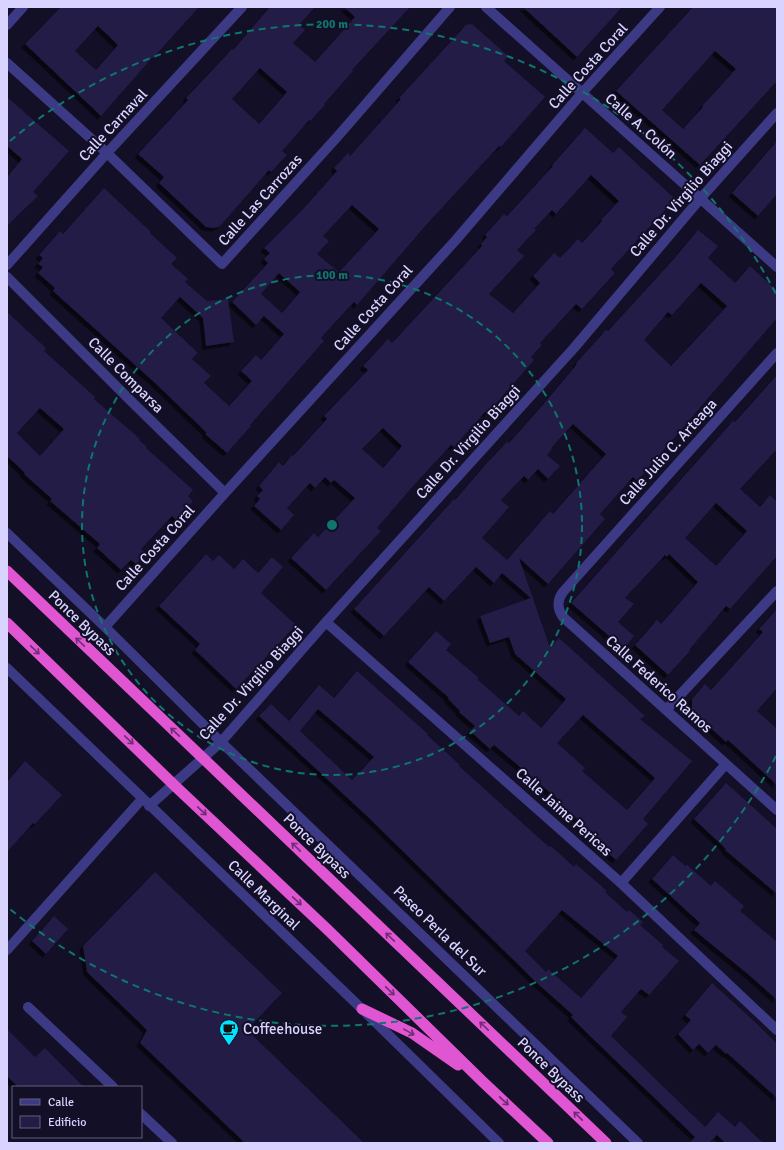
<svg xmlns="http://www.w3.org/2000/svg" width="784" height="1150" font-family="Signika,sans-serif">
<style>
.building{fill:#241b47;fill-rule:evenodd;filter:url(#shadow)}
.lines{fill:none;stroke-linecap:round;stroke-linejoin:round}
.minor{stroke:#3d3a85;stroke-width:10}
.trunk{stroke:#e055d1;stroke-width:11}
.oneway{stroke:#6f2e73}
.ring{fill:none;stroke:#0f766e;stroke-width:2;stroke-dasharray:7 5}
.labels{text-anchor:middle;stroke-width:4;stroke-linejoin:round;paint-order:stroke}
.street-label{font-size:15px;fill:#d9d4ff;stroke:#130f26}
.poi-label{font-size:15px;fill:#d9d4ff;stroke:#130f26;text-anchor:start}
.centre{fill:#0f766e;stroke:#130f26;stroke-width:2}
.ring-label{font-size:12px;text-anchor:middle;font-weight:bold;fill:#0f766e;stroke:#130f26;stroke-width:4;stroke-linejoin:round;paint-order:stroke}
</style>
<defs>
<filter id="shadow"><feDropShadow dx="-3.5" dy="3.5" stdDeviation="0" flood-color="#0009"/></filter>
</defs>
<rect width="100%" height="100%" fill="#130f26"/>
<path class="building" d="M61 7H199L153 58H152L101 116 25 44ZM98 26 118 45 96 70 75 51Z
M270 7H315L299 25 305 30 293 43 315 62 355 17 344 7H410L352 70 353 71 324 104 325 105 310 121 309 120 285 148 282 151 287 155 271 172 269 170 220 226 215 228 206 227 159 183 164 177 138 154 188 100 186 98 207 76 232 49 233 50ZM260 68 287 92 259 124 232 99Z
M523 7H622L577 57Z
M693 7H777V81L700 165 616 91ZM715 51 736 69 702 106 703 107 683 129 662 110Z
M472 24 508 56 504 61 545 97 501 147 499 146 427 224 357 305 354 302 328 330 321 338 324 341 250 425 251 426 227 453 205 434 207 433 155 383 53 291 55 288 38 273 43 267 38 264 43 258 39 255 60 231 63 234 104 188 151 232 150 233 177 258 171 264 188 279 185 282 207 301 228 299 234 342 206 346 203 318 180 297 161 318 198 353 192 359 211 376 204 383 229 406 252 381 241 371 256 355 261 360 284 334 264 316 256 325 232 302 268 263 264 259 270 253 264 248 304 208 337 171 334 168 348 153 350 156 401 99 399 98 466 25ZM352 205 379 229 339 272 317 254 329 241 323 236ZM279 273 300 292 282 313 261 294Z
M7 97 69 151 33 192 38 196 7 226V177L22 159 7 146Z
M585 128 613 153 619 147 675 199 611 269 615 273 582 309 576 304 540 343 542 345 531 357 534 360 487 414 485 412 454 447 451 445 414 485 377 528 381 531 326 590 291 558 314 533 318 537 355 498 334 480 331 483 325 477 315 488 310 483 287 508 294 515 281 530 254 506 260 499 257 496 263 490 259 486 279 462 283 466 292 455 293 456 327 419 324 416 368 370 363 366 388 339 392 343 445 286 482 246 481 244 487 237 485 235 504 214 507 216 553 166 552 165ZM591 175 619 201 601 220 602 221 582 243 578 239 560 258 554 253 533 276 540 283 513 313 489 294 524 256 517 250 536 230 534 229 552 210 556 214ZM383 428 402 446 383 468 362 449Z
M777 141V194L758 216 732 193Z
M698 230 718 246 708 258 735 283 750 266 777 291V318L637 481 633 477 600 514 605 519 548 584 519 558 550 648 559 638 645 716 640 719 692 761 643 819 648 824 616 860 580 828 583 824 558 802 559 800 494 745 490 749 470 731 475 726 459 712 460 711 448 699 449 698 408 662 436 631 451 644 446 650 479 678 477 679 519 716 523 711 541 728 566 699 515 654 509 637 490 643 480 616 531 598 502 573 494 583 476 567 444 601 429 587 384 636 354 609 454 499 455 500 486 464 507 442 509 443 541 407 577 364 576 363 606 330 608 331 672 261ZM701 283 727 306 671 366 644 340 668 312 672 315ZM573 424 606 454 553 514 550 511 507 560 482 538 509 507 501 500 524 476 528 480 538 469 548 479 560 466 547 455 552 449 551 448ZM583 715 655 778 627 810 582 771 585 768 557 743Z
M7 312 46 348 44 351 95 397 94 399 140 439 139 440 147 447 146 448 193 490 188 496 193 501 176 520 172 516 141 549 146 553 136 564 131 560 121 570 97 548 100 544 50 501 52 499 24 474 25 473 7 456ZM40 408 64 429 40 456 17 433Z
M777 375V449L740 489 760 507 770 495 777 502V556L730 609 726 606 689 650 690 651 668 675 635 645 657 620 661 624 698 582 669 554 667 557 665 555 625 598 634 604 618 622 634 636 624 649 571 603 733 421 735 422ZM716 503 747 531 716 566 685 538Z
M206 554 213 561 219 555 234 569 243 559 258 573 272 557 283 567 261 593 296 625 236 689 195 650 200 644 159 606Z
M777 609V688L757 711 777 729V785L728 740 726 742 692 711V699L705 684 711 690 763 632 759 629Z
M357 671 428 734 427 735 460 765 459 766 549 847 551 846 574 867 576 864 607 891 605 892 627 912 629 910 643 922 640 925 663 945 662 947 679 961 649 995 641 989 621 1012 627 1017 611 1036 705 1127 718 1112 735 1127 740 1121 763 1143H725L717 1135 709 1143H689L695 1137 589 1035 571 1017 573 1015 538 984 368 817 259 716 271 704 289 721 319 685 334 698ZM318 709 374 757 352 780 300 731ZM562 910 618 956 581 998 548 969 546 972 525 951Z
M25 761 62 795 35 824 33 823 7 852V782Z
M726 783 777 829V894L725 850 726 849 694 819Z
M673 855 685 866 687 865 711 886 715 881 744 906 740 911 777 942V1000L749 975 694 930 700 923 652 879Z
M155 872 282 993 247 1030 364 1143H245L140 1043 147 1030 87 972 83 946Z
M54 916 68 929 46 954 32 941Z
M712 983 755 1022 777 1044V1098L727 1053 726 1054 716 1045 708 1053 699 1044 693 1050 678 1034 691 1020 685 1015Z
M7 1029 35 1057 45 1048 84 1087H18L7 1076Z"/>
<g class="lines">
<path class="minor" d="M486 7 777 267
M7 25 23 7
M7 63 107 153 222 264 338 136 450 7
M7 265 107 153 242 7
M7 277 134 404 225 493
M777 353 563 592C557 600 557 609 563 617L777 810
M7 533 105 627 221 742 638 1143
M326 622 621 883 777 1030
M105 627 225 493 455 241 582 93 660 7
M7 668 362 1009 499 1143
M666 710 777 591
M149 806 221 742 326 622 574 348 700 199 777 113
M621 883 726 764
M7 950 142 799
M28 1007 113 1087
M141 1114 172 1143"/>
<path class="trunk" d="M7 571 606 1143
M7 623 174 785 328 930 483 1082 548 1143
M362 1009 412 1033 458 1065"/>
</g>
<defs><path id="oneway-shaft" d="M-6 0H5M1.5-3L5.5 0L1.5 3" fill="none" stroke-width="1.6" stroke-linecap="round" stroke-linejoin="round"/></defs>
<g class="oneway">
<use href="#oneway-shaft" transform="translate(80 642) rotate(-136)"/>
<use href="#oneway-shaft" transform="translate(35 650) rotate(44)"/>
<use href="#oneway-shaft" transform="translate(175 732) rotate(-137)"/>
<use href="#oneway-shaft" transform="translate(129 740) rotate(44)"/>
<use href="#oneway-shaft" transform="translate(202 811) rotate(43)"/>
<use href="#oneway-shaft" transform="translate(296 847) rotate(-136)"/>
<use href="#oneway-shaft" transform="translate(297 901) rotate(43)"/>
<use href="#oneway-shaft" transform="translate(390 937) rotate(-136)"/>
<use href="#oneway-shaft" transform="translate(390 991) rotate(44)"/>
<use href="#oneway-shaft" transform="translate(484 1026) rotate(-136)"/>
<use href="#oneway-shaft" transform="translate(409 1032) rotate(29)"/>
<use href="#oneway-shaft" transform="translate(504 1101) rotate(43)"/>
<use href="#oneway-shaft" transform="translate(578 1116) rotate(-136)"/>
</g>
<g class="ring">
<circle cx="332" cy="525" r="250"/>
<path d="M776 756A501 501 0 0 1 10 909M10 141A501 501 0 0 1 776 294"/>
</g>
<defs>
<g id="cafe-pin" transform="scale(1)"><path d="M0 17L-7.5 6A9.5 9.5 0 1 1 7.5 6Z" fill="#00e5ff" stroke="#130f26"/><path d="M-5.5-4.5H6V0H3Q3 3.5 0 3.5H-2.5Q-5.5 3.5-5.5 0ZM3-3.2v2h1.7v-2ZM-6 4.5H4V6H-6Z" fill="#111"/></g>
</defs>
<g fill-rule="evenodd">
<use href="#cafe-pin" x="229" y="1029"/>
</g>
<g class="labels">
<g class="street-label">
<text transform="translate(588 66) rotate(-48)" y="5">Calle Costa Coral</text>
<text transform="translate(113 125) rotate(-47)" y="5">Calle Carnaval</text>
<text transform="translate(641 126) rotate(42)" y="5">Calle A. Colón</text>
<text transform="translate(681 199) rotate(-49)" y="5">Calle Dr. Virgilio Biaggi</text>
<text transform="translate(260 200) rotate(-48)" y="5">Calle Las Carrozas</text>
<text transform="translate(373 308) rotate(-48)" y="5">Calle Costa Coral</text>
<text transform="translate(126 375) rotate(45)" y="5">Calle Comparsa</text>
<text transform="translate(468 442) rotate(-48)" y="5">Calle Dr. Virgilio Biaggi</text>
<text transform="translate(668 452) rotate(-48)" y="5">Calle Julio C. Arteaga</text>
<text transform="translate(155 548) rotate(-48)" y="5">Calle Costa Coral</text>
<text transform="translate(82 623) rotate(44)" y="5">Ponce Bypass</text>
<text transform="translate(251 683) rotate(-48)" y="5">Calle Dr. Virgilio Biaggi</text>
<text transform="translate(659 684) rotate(42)" y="5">Calle Federico Ramos</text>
<text transform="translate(564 812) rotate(42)" y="5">Calle Jaime Pericas</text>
<text transform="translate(317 846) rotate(44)" y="5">Ponce Bypass</text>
<text transform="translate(264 895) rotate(44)" y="5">Calle Marginal</text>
<text transform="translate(440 931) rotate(44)" y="5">Paseo Perla del Sur</text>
<text transform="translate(551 1070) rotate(44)" y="5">Ponce Bypass</text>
</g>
<g class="poi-label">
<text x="243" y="1034">Coffeehouse</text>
</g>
</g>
<circle cx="332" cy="525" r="6" class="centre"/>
<g class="ring-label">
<text x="332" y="28">200 m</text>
<text x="332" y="279">100 m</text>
</g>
<rect width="784" height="1150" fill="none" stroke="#d9d4ff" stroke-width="16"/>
<rect x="12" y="1086" width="130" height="52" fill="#130f26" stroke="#625e7d"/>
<rect x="20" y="1099" width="20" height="6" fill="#3d3a85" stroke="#625e7d"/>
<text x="48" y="1106" font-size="12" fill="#d9d4ff">Calle</text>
<rect x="20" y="1116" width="20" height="12" fill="#241b47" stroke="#625e7d"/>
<text x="48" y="1126" font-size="12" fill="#d9d4ff">Edificio</text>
</svg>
